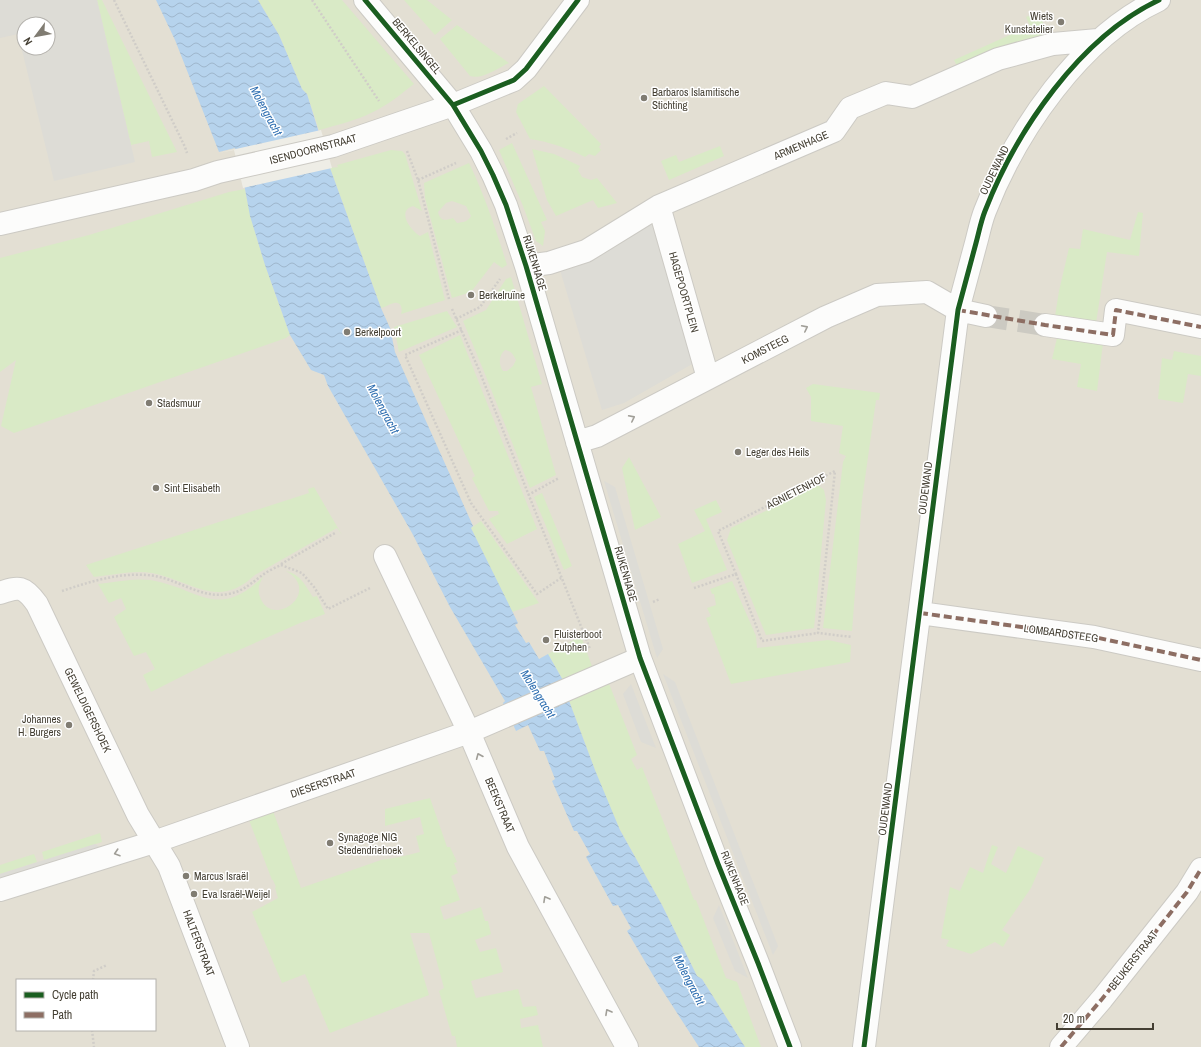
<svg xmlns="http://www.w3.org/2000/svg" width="1201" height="1047" font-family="'Archivo Narrow',sans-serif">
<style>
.residential{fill:#e3dfd3;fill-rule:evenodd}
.green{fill:#d9eac6;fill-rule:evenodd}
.parking{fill:#dddcd6;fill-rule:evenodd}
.water{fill:url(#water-waves)}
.pier{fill:#eeede6}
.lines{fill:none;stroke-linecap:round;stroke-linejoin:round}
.minor-tunnel{stroke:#cccac2;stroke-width:22;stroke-dasharray:22 11;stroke-linecap:butt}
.minor-casing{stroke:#cccac4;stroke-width:24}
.path{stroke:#d0cdc8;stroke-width:2.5;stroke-dasharray:2 2;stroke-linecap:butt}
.minor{stroke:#fcfcfb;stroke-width:22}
.quiet{stroke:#8d6e63;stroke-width:4;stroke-dasharray:8 4;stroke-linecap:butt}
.cycleway-casing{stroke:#fff;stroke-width:8}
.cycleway{stroke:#1b5e20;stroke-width:5}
.oneway{stroke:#a09e97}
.poi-dot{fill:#807c72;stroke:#fff;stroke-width:1.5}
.labels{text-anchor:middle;stroke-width:3;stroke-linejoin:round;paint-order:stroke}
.poi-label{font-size:11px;fill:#443f33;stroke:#fff;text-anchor:start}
.street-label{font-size:11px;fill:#443f33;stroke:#fff}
.water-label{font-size:12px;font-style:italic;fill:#2c6db0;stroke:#fff}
</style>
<defs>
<pattern id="water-waves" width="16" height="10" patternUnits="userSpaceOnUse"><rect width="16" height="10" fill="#b6d3ed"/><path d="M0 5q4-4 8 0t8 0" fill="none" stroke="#9eb6cc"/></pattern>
</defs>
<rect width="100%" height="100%" fill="#eeede6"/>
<path class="residential" d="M0 0H1201V1047H0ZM24 24H48V48H24ZM17 980H155V1030H17Z"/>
<path class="green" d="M97 0H102L177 152 152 157 149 141 131 145Z
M258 0H342L414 84C401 94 388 105 373 112 355 121 337 125 319 130L307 94 302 89 279 35Z
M404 0H427L452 20 435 35Z
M1039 12 1049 39 959 70 954 60 1030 26 1026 17Z
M457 25 509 63C498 68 482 80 470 76L440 39Z
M544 86 601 144 599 147 601 150 595 156 589 154 585 157C567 148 550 142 530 139L516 112 518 104Z
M512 143 547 220 541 222 545 231 543 246 536 241 523 206 499 150Z
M720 146 724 156 669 180 661 161 676 155 679 162Z
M532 149 554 154 580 166 578 170 582 177 591 180 597 178 617 203 598 208 593 200 556 216 547 200Z
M391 150 402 151 405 154 422 211 413 206C396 211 411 231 420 236L428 232 445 300 401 314C403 309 401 301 394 303 389 304 386 307 381 308L330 168 338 167 337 165Z
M469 163C485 196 496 230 507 265L502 268 494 262 471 292 452 298 425 198 424 183ZM452 201 466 206 471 216C468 222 463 222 457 223L453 218C445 221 440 221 438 212L446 203Z
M245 189C254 239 273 287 290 335L286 338 14 433 1 426 16 360 0 372V258L89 235 229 192Z
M1138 212 1143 213 1139 256 1107 252 1096 323 1055 316 1059 291 1069 248 1080 249 1083 229 1130 240Z
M511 277 542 384 531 387 556 475 530 488 483 369 463 321 486 310 506 279ZM505 350C511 351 513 354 516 360L513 366 507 371H503C498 364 499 355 505 350Z
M447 311 457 327 399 352 394 327Z
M460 335 537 529 507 544 489 519 499 514 498 511H489L472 478 475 476 419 355Z
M1057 338 1103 343 1097 391 1077 387 1081 364 1052 359Z
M1174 351 1201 356V376L1188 374 1183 403 1158 399 1162 358 1172 360Z
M813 384 880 393 879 400H876L862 500 852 631 823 628 843 462 846 456 839 453 843 426 811 421V397L806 388Z
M629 457 661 517 635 530 622 468Z
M818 485 824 490 826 500 814 628 766 635 727 540 731 528Z
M314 487 342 535 337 528 255 575C218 610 192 581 152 573 133 570 113 575 94 577L86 565 309 493 308 489Z
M542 493 572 566 564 570 534 497Z
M716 500 722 512 706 519 727 570 692 583 678 544 705 531 694 510Z
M481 521 539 603 512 612 471 528Z
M286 571C301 575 305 585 313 597L317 596 325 614 300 623 230 654 228 653 151 692 143 675 155 669 146 652 134 656 114 617 126 609 121 598 109 603 98 584C115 582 133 578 150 580 200 588 216 622 264 576 259 583 257 589 260 597 272 630 323 592 286 571Z
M732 581 756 636 757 648 828 640 851 645 850 662 731 684 706 618 711 616 707 608 716 605 714 594H712L710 589Z
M581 636 593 669 564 682 548 654Z
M608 681 637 755 631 759 637 770 642 767 694 900H696L726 978 737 982 761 1047H745L702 979 697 976 662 905 620 830 605 797 568 698Z
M430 798 447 847H450L457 862 454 863 458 873 451 876 460 900 440 907 444 920 481 907 485 921H488L491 934 475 940 480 952 496 948 503 972 471 981 476 998 518 989 523 1007 536 1006 538 1015 520 1019 521 1028 538 1025 543 1047H457L455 1036H452L439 991 444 988 429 933H410L429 995 330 1033 305 974 282 983 252 912 278 898 275 888 276 887 273 880H272L249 820 273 811 301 888 381 860 400 857 420 852 416 836 424 834 420 817 385 826V809Z
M100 833 102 842 44 860 42 852Z
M992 845 998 847 991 864 1006 873 1018 846 1044 858 1031 888 1002 930 1010 935 1003 947 995 942 971 954 946 946 949 940 941 938 950 887 960 891 970 867 983 873Z
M34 854 37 862 0 874V865Z"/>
<path class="parking" d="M0 0H97L135 162 54 181 18 34 0 38ZM24 24H48V48H24Z
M654 219 694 363 624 403 602 410 560 270Z
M604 481 615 487 663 649 657 658Z
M663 674 675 682 778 946 773 955Z
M631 684 656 748 641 742 623 694Z
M95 844 103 849 0 882V874Z
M719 905 748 978 735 971 713 918Z"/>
<path class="water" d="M156 0H258L279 35 302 89 307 94 330 168 381 308 390 328 395 352 473 526 471 528 518 623 515 625 526 643 529 642 539 659 548 654 564 682 568 698 595 770 620 830 662 905 697 976 702 979 745 1047H699L657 982 627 931 631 928 618 905 613 906 586 857 590 854 577 831H574L552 781 555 779 544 751H540L528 725 516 731 503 703 505 701 450 607 412 533 328 386 324 375 311 370 290 335 265 265 250 216 245 189 235 148 219 152 175 40Z"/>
<path class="pier" d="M321 130 332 168 243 188 234 150 218 153Z"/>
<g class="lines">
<path class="minor-tunnel" d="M986 316 1045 325"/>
<g class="minor-casing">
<path id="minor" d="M365 0 453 105 481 151 493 175 506 205 526 266 640 658 718 864 758 963 790 1047
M659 206 708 378
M0 224 194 180 218 172 333 146 453 105 514 80 526 69 578 0
M526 266 549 263 586 251 659 206 834 131 850 108 886 93 912 97 998 59 1053 44 1098 40
M1045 325 1113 335 1116 310 1201 327
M577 442 597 436 826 317 877 295 927 292 958 310 986 316
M385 556 469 732 518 847 627 1047
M0 593C19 586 24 586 37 604L138 815 169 866 238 1047
M920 613 1094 637 1201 660
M0 890 154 842 469 732 640 658
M864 1047 958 310C964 288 970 265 976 243 979 232 981 221 985 211 1016 131 1080 37 1159 0
M1061 1047 1102 999 1187 892 1201 869"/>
</g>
<path class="path" d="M114 0 185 147 187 153
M312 0 379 101
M506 139 517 133
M407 151 418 180 449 299
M418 180 456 163
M452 309 479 370 590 649
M456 319 480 307 500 279
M462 330 405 355 471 503 537 594 561 578
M528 495 559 478
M281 564 335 533
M736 574 762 641 818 633
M694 588 736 574 718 531 835 471 818 633 852 637
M62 591C92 581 123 571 155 576 179 580 202 599 228 594 241 592 249 585 260 577 266 572 274 568 281 565L302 573 314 587 328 609 370 588
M653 602 660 599
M93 980 94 971 107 965
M92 1030 94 1047"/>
<use href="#minor" class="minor"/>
<path class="quiet" d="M958 310 1045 325 1113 335 1116 310 1201 327
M920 613 1094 637 1201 660
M1061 1047 1102 999 1187 892 1201 869"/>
<g class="cycleway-casing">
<path id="cycleway" d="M365 0 453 105 481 151 493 175 506 205 526 266 640 658 718 864 758 963 790 1047
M453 105 514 80 526 69 578 0
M864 1047 958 310C964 288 970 265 976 243 979 232 981 221 985 211 1016 131 1080 37 1159 0"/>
</g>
<use href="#cycleway" class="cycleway"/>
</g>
<defs><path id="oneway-chevron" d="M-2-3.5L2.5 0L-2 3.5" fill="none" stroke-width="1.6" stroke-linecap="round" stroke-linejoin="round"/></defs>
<g class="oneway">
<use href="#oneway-chevron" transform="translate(805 328) rotate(-27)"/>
<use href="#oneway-chevron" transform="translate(632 418) rotate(-27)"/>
<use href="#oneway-chevron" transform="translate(479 756) rotate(-113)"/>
<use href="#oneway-chevron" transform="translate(117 853) rotate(162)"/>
<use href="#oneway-chevron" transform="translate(546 899) rotate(-119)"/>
<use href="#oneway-chevron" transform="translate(608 1012) rotate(-119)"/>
</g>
<g class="poi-dot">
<circle cx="1061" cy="22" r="4"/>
<circle cx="644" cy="98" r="4"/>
<circle cx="471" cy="295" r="4"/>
<circle cx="347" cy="332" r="4"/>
<circle cx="149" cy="403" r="4"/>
<circle cx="738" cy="452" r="4"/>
<circle cx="156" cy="488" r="4"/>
<circle cx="546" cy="640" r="4"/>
<circle cx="69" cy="725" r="4"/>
<circle cx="330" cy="843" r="4"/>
<circle cx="186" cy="876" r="4"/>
<circle cx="194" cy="894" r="4"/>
</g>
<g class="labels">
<g class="poi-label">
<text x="1053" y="20" text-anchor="end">Wiets<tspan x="1053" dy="13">Kunstatelier</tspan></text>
<text x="652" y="96">Barbaros Islamitische<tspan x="652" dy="13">Stichting</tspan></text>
<text x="479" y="299">Berkelruïne</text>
<text x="355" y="336">Berkelpoort</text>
<text x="157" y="407">Stadsmuur</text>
<text x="746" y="456">Leger des Heils</text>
<text x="164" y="492">Sint Elisabeth</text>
<text x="554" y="638">Fluisterboot<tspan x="554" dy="13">Zutphen</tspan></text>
<text x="61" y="723" text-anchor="end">Johannes<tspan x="61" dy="13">H. Burgers</tspan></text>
<text x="338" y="841">Synagoge NIG<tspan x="338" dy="13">Stedendriehoek</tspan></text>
<text x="194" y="880">Marcus Israël</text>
<text x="202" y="898">Eva Israël-Weijel</text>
</g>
<g class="street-label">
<text transform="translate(417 46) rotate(50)" y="4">BERKELSINGEL</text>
<text transform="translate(801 145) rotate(-23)" y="4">ARMENHAGE</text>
<text transform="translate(313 149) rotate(-15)" y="4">ISENDOORNSTRAAT</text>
<text transform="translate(994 170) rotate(-64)" y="4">OUDEWAND</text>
<text transform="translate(535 263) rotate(73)" y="4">RIJKENHAGE</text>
<text transform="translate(684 292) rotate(74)" y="4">HAGEPOORTPLEIN</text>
<text transform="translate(765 349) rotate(-27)" y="4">KOMSTEEG</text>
<text transform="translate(925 488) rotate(-83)" y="4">OUDEWAND</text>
<text transform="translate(796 491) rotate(-27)" y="4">AGNIETENHOF</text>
<text transform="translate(626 574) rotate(74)" y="4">RIJKENHAGE</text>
<text transform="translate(1061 633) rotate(8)" y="4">LOMBARDSTEEG</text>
<text transform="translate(88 710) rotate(64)" y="4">GEWELDIGERSHOEK</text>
<text transform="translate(323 783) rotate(-19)" y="4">DIESERSTRAAT</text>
<text transform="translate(500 805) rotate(67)" y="4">BEEKSTRAAT</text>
<text transform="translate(885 809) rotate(-83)" y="4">OUDEWAND</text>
<text transform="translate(735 878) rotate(68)" y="4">RIJKENHAGE</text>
<text transform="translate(199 943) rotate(69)" y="4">HALTERSTRAAT</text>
<text transform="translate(1133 960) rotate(-52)" y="4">BEUKERSTRAAT</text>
</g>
<g class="water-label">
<text transform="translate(266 111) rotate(62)" y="4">Molengracht</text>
<text transform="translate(383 409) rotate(62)" y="4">Molengracht</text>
<text transform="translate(538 694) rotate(58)" y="4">Molengracht</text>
<text transform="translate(689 980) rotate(63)" y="4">Molengracht</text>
</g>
</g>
<rect x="16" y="979" width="140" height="52" fill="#ffffff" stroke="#b4b2ad"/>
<rect x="24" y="992" width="20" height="6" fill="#1b5e20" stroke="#b4b2ad"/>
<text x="52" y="999" font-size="12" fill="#443f33">Cycle path</text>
<rect x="24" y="1012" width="20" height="6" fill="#8d6e63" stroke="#b4b2ad"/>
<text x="52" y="1019" font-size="12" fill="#443f33">Path</text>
<g transform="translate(36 36) rotate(238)"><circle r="19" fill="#ffffff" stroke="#b4b2ad"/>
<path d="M0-3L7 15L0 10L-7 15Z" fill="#807c72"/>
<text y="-6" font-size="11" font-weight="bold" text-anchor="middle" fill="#443f33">N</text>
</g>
<path d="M1057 1023v6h96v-6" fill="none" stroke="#443f33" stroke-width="2"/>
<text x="1063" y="1023" font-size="12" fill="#443f33" stroke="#ffffff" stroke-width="3" paint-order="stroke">20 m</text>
</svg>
